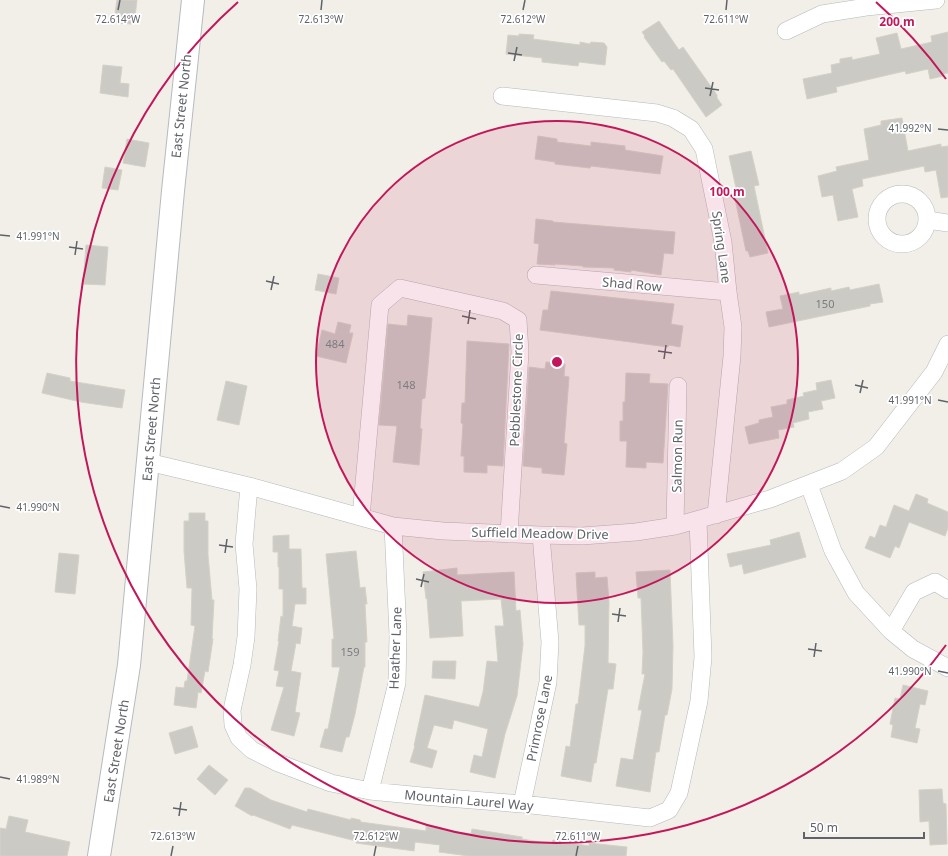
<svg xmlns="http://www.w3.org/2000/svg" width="948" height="856" font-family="'Noto Sans',sans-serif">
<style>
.building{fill:#cccac5;stroke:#d6d1c6}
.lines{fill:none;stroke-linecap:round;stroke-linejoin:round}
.minor-casing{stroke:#b5b8bc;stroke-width:18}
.secondary-casing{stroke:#b6babf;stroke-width:24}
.minor{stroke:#fff;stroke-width:17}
.secondary{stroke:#fff;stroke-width:22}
.ticks{fill:none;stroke:#5f6368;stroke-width:1.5}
.ring{fill:none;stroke:#c2185b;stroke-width:2}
.labels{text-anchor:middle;stroke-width:3.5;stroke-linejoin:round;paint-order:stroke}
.number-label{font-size:11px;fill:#7a7d7f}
.street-label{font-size:13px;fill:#5f6368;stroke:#fff}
.ticks-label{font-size:10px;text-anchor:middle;fill:#5f6368;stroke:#fff;stroke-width:3.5;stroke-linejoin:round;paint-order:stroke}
.centre{fill:#c2185b;stroke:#fff;stroke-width:2}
.ring-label{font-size:12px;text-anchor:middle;font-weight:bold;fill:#c2185b;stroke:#fff;stroke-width:3.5;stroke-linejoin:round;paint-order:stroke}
</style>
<rect width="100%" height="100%" fill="#f1efe8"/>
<path class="building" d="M117 0H137L135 17H133L132 24 116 23 117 13H115Z
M659 21 679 50 683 47 717 95V98L722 105 706 117 673 69 671 70 664 61 662 62 644 37 645 36 642 32Z
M948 32V73L942 74 943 76 930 79 928 69 906 74 905 71 836 87 837 92 807 99 803 79 832 73 831 65 840 63V59L852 57V60L880 54 876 38 897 33 901 49 932 42 931 36Z
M519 34 534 35 533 39 580 45V42L590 44 591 42 604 43 607 47 605 65 579 62 578 66 542 62V58L506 54 508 35 519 36Z
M103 65 122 67 120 83 129 84 128 97 100 93Z
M902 118 908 151 941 144V147L948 146V197L941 198 936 170 925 172 924 166 862 179 863 186 852 189 858 217 838 221 833 195 822 197 818 176 837 171 836 167 869 160 864 129 881 125V121Z
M538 136 557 139V142L591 146V142L625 146V150L663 156 660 174 591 166 590 168 555 164V162L535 159Z
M127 139 149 143 145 167 123 163Z
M751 151 759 185 754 186 768 253 750 257 748 251H746L734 194H735L734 189 736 188 729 156Z
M105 167 122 170 118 190 102 188Z
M536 219 553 221V222L675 232 673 254 664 253 661 275 631 270V272L614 270V268L583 267V266L555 264V265L537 264 539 244 534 243Z
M86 245 108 247 105 285 83 284Z
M318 274 339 278 336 294 315 290Z
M879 284 883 302 870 304V306L769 327 766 312 783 309 780 296 799 292V295L831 288V291L849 287 850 290Z
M551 291 674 304 671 324 683 326 680 347 669 345 668 347 540 330 543 310H548Z
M408 315 432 318 428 366 425 398 422 399 420 428 422 429 419 465 393 462 397 426 379 425 388 324 407 326Z
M338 322 351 325 349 333H353L346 363 316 356 322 330 335 334Z
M467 341 509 344 503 466 487 465V473L464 472V456H461L463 424 461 423 462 403H465Z
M546 362 565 364 564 376 569 377 564 443 567 444 564 475 542 473V468L523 466 529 367 545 369Z
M47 373 70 378V381L125 390 122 408 81 402 42 393Z
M626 373 650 374 649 383 668 384 663 463 646 462V468L626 467 627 441H620V421H623V402H625Z
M831 380 835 398 821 401 823 409 808 412 809 419 793 423 794 427 778 430 779 438 749 444 745 427 759 423V420L773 417 771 407 787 404V400L804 396 803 393 817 390 816 383Z
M226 381 247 386 239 425 217 420Z
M916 494 928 499 927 503 948 512V528L945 536 909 522 899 548 895 546 890 558 865 548 870 536 875 538 880 525 886 527 894 505 909 511Z
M189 513H205V521H208V555L212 600H214L212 639H213L208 672 205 671 201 693 198 692 196 708 174 705 176 687 184 688 185 681H187L195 626 191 625 192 588H187L184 551V521H189Z
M799 532 806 557 744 574 742 564 730 567 727 554 771 545 770 540Z
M289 535V549H301L302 588H306V604H295L292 626 302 628 300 644 296 643 291 671 301 673 295 712 300 713 294 736 271 730 284 687 276 686 279 671 274 670 279 641H278L281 616 283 617V589H279V567H278V552H273V536Z
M356 551 360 588 365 587 367 604H365L367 642H365V667H364L355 714 349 737H346L342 752 320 747 325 729H328L340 667H332V639H334L326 554Z
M59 553 79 555 75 594 55 592Z
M457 568V575L514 572 516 611 520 610 523 644 517 696 505 734 495 778 470 772 474 755 482 757 488 729 454 720 452 729 434 725 427 748 437 751 432 768 410 762 415 746H414L425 695 479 707 483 692 487 661 498 662 495 626H504L501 599 461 601 463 636 430 638 427 598 426 599 423 572Z
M670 570 673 646 672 689 667 715H665L659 752H656L650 792 616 786 621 758 633 760 642 710H638L645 674H642L643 652 641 598H638L636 572Z
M595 572V578L607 577 609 602 608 663 616 664 613 689H608L596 763H594L591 782 561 776 566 746 570 747 576 704H578L585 646V625H579L576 573Z
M433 661H456L455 679 432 678Z
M903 685 928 691 925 705 920 704 915 728 920 729 917 743 891 737 893 725 890 724 895 698 900 699Z
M192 726 198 747 175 754 169 733Z
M209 765 228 780 215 795 197 779Z
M245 788H250L271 800 307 812 308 809 351 820V818L360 820 361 822 426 831V825L442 828V830L471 834 472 829 522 837V839L552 844 553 840 589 846V843L627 847 626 856H469L439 852 440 845 415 842 414 851 356 843V841L292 825 290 829 253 815 252 816 235 806Z
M942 789 943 803 946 804 947 844 930 845 929 821 920 822 919 790Z
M9 816 28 820 25 832 70 842 67 856H0V828L6 829Z"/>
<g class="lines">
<g class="minor-casing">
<path id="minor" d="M786 31 822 14 866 7 936 0
M502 96 657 113 673 118 691 129 704 149 723 242 728 292 733 327 732 356 716 515
M877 219a25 25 0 1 1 50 0a25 25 0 1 1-50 0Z
M928 220 948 223
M536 275 728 292
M148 462 249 486 393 526 443 531 541 535 582 536 636 532 675 526 770 499 842 471 876 447 934 372 948 344
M809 485 833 551 856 593 891 631 913 649 948 668
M249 486 244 544 248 589 246 637 242 665 232 710 233 725 239 738 252 750 276 762 331 783 370 791 422 796 522 804 650 818 669 810 679 793 699 701 703 657 698 520
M361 517 380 305 400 288 503 311 518 320 520 352 509 534
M675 526 678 386
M891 631 914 592 935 582 948 590
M370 791 397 683 398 635 393 526
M522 804 548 682 550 642 541 535"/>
</g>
<g class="secondary-casing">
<path id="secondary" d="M99 856 129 665 173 191 193 0"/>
</g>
<use href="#minor" class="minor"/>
<use href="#secondary" class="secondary"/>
</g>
<path class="ticks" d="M118 10 120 0M321 10 322 0M523 10 525 0M726 10 727 0M508 53 522 55M514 61 517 47M705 88 719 90M710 96 713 82M938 129 948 130M0 235 10 236M69 247 83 249M75 255 77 241M266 281 279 284M271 290 274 276M462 316 476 319M468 324 470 310M658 351 672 353M664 359 666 345M855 385 868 388M860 393 863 380M938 400 948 402M0 506 10 508M219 545 233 547M225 553 227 539M416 579 429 582M421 587 424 574M612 614 626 616M618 622 620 608M808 649 822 651M814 657 816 643M938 671 948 673M0 777 10 779M173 808 187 810M179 816 181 802M171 856 173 846M374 856 376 846M576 856 578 846"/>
<circle cx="557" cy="362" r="241" fill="#c2185b" fill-opacity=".12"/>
<g class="ring">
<circle cx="557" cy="362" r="241"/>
<path d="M946 645A481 481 0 1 1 238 2M876 2A481 481 0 0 1 946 79"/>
</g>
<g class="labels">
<g class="number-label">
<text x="825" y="308">150</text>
<text x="335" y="348">484</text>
<text x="406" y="389">148</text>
<text x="350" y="656">159</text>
</g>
<g class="street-label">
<text transform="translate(181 106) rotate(-84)" y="5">East Street North</text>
<text transform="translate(722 247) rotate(82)" y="5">Spring Lane</text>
<text transform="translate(632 284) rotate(5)" y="5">Shad Row</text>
<text transform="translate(516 390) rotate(-88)" y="5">Pebblestone Circle</text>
<text transform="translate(151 429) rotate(-85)" y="5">East Street North</text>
<text transform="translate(677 456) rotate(-89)" y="5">Salmon Run</text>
<text transform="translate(540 533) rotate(1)" y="5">Suffield Meadow Drive</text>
<text transform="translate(395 648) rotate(-88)" y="5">Heather Lane</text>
<text transform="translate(539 718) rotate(-79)" y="5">Primrose Lane</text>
<text transform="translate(116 751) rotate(-81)" y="5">East Street North</text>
<text transform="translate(469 800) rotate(5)" y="5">Mountain Laurel Way</text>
</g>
</g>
<g class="ticks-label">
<text x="118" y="23">72.614°W</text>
<text x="321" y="23">72.613°W</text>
<text x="523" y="23">72.612°W</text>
<text x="726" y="23">72.611°W</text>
<text x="910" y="132">41.992°N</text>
<text x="38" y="240">41.991°N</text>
<text x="910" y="404">41.991°N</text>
<text x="38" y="511">41.990°N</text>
<text x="910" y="675">41.990°N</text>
<text x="38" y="783">41.989°N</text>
<text x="173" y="840">72.613°W</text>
<text x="376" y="840">72.612°W</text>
<text x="578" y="840">72.611°W</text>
</g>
<circle cx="557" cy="362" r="6" class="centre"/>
<g class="ring-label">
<text x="897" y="26">200 m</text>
<text x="727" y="196">100 m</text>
</g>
<path d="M804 832v6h120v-6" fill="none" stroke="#5f6368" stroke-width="2"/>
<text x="810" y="832" font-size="12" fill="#5f6368" stroke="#ffffff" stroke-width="3" paint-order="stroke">50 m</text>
</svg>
